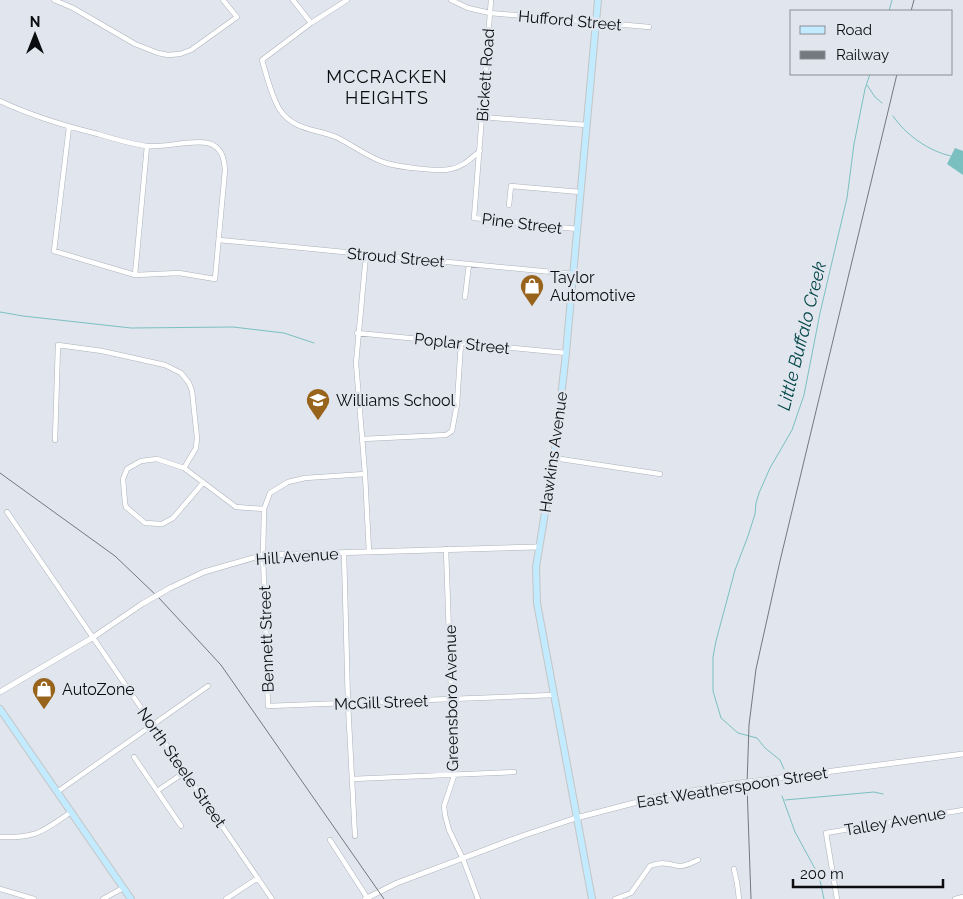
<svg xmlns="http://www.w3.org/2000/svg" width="963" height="899" font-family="Raleway,sans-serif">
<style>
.water{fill:#7bc0c1}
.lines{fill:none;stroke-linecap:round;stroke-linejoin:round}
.stream{stroke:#7bc0c1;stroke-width:1}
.minor-casing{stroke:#adb2ba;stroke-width:5.5}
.tertiary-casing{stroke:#adb2ba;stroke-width:6}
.primary-casing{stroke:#c4c5c5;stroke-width:8}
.minor{stroke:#fff;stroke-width:4.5}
.tertiary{stroke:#fff;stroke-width:5}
.primary{stroke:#c2ebff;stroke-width:6}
.rail{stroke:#75787e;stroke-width:1}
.tertiary-bridge-casing{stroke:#adb2ba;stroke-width:6;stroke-linecap:butt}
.tertiary-bridge{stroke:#fff;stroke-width:5}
.labels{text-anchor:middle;stroke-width:5;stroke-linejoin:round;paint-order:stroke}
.street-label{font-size:16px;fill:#0b0c0f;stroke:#e0e5ee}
.poi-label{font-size:16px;fill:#0b0c0f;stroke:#e0e5ee;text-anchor:start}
.neighbourhood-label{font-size:18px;letter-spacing:1px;fill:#0b0c0f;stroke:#e0e5ee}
.water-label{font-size:18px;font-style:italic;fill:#034648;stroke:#e0e5ee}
</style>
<rect width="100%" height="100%" fill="#e0e5ee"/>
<path class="water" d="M955 148 963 151V175L947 164Z"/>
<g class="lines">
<path class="stream" d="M889 11 892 0
M867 85 875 97 882 103
M893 116C905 134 928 151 951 156
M0 312 23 316 131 328 233 327 284 333 314 343
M784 769 780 760 765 748 757 738 738 733 721 718 713 691V657L716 641 735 570 748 536 755 514 756 503 759 493 770 468 792 430 804 395 820 313 847 198 854 144 865 89 870 74
M782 796 795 832 819 876 824 899
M785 800 874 792 883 794"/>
<g class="minor-casing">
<path id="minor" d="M54 0 73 8 135 44 158 53 168 55 180 54 191 50 237 17 223 0
M293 0 311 23
M347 0 311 23 262 60C266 74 272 98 280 110 294 131 319 129 338 138 354 146 369 158 386 163 399 167 438 172 451 169 463 167 471 158 480 151
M451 0 468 8 490 13 649 27
M491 0 474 218 577 229
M0 101C32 116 65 126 98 134 114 139 131 144 147 146 166 148 191 139 208 143 222 147 224 158 225 170L215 279 179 273 135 275 54 251 69 127
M482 117 586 125
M509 205 511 186 580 192
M219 240 573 274
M366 255 356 363 365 474 369 552
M135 275 147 146
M465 297 469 264
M357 333 566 353
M362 439 446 435 452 431 457 404 461 343
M55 440 58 345 102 351 165 365 181 373 189 383 192 391 197 438 196 448 184 468
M554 458 660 474
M365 474 305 478 288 482 270 493 264 509 263 555 268 706 553 695
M203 483 173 518 162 524 145 523 126 507 125 503 123 479 127 469 141 461 157 459 184 468 236 507 264 509
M7 512 272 899
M446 549 454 776 444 806 445 815 449 830 463 859 478 899
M344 553 348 704 355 836
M134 757 181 826
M352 779 514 772
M157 791 185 772
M57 792 208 686
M0 837C37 838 42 832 71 812
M330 840 368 899
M734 869 737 883 739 899
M0 889 34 899
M103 899 123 888
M226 899 258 878
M615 899 631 893 650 866C661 861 668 864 679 866 685 867 693 862 698 860
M837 899 826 833 963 810
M955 899 963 897"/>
</g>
<g class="tertiary-casing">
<path id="tertiary" d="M170 588 204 572 263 555 538 547
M0 692 92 638 142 604
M764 780 963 754
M365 899 397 883 522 836 576 818 657 797 732 784"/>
</g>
<g class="primary-casing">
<path id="primary" d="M0 709 131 899
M592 899 537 603 536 567 554 458 566 353 598 0"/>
</g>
<use href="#minor" class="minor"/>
<use href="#tertiary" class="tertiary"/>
<use href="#primary" class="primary"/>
<path class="rail" d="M911 11 914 0
M0 473 115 556 159 598 221 665 384 899
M751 899 747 785 749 725 756 669 780 561 897 74"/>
<g class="tertiary-bridge-casing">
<path id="tertiary-bridge" d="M142 604 170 588
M732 784 764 780"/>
</g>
<use href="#tertiary-bridge" class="tertiary-bridge"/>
</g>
<defs>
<g id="shop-pin" transform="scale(1.25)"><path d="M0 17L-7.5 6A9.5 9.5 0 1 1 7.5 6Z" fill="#98631a" stroke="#e0e5ee"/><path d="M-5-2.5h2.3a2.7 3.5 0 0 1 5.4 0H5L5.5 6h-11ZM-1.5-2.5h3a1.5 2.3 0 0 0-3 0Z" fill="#fff"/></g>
<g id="school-pin" transform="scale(1.25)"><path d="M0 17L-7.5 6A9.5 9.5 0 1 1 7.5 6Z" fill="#98631a" stroke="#e0e5ee"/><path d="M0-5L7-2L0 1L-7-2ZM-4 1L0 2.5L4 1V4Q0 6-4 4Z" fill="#fff"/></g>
</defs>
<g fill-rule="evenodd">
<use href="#shop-pin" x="532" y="286"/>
<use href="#school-pin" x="318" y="400"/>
<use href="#shop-pin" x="44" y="689"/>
</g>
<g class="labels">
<g class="street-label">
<text transform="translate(570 20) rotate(5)" y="6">Hufford Street</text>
<text transform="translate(485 75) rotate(-86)" y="6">Bickett Road</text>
<text transform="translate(522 223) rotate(7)" y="6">Pine Street</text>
<text transform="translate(396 257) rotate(5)" y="6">Stroud Street</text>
<text transform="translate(462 343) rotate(6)" y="6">Poplar Street</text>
<text transform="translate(553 452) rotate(-82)" y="6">Hawkins Avenue</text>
<text transform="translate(297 556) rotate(-4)" y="6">Hill Avenue</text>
<text transform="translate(266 639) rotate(-92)" y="6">Bennett Street</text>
<text transform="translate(451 698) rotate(-91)" y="6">Greensboro Avenue</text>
<text transform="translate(381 702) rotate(-2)" y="6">McGill Street</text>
<text transform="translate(182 767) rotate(55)" y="6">North Steele Street</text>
<text transform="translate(732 787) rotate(-9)" y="6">East Weatherspoon Street</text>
<text transform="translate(895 821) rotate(-10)" y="6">Talley Avenue</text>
</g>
<g class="poi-label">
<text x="550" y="283">Taylor<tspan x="550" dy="18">Automotive</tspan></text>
<text x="336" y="406">Williams School</text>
<text x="62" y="695">AutoZone</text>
</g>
<g class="neighbourhood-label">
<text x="387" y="83">MCCRACKEN<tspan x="387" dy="21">HEIGHTS</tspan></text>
</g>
<g class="water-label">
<text transform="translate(802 336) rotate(-76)" y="6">Little Buffalo Creek</text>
</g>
</g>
<rect x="790" y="10" width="162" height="65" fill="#e0e5ee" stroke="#8b8e95"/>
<rect x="800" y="26" width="25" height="8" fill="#c2ebff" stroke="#8b8e95"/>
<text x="836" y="35" font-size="15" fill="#0b0c0f">Road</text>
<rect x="800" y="51" width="25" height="8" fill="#75787e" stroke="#8b8e95"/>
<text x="836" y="60" font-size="15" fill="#0b0c0f">Railway</text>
<g transform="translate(35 35)" stroke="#e0e5ee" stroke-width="4" paint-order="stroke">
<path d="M0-4L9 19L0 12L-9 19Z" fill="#0b0c0f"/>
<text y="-8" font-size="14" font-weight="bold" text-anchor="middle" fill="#0b0c0f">N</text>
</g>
<path d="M793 879v8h150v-8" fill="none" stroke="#0b0c0f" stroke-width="2.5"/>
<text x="800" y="879" font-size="15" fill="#0b0c0f" stroke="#e0e5ee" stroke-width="4" paint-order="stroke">200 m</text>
</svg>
